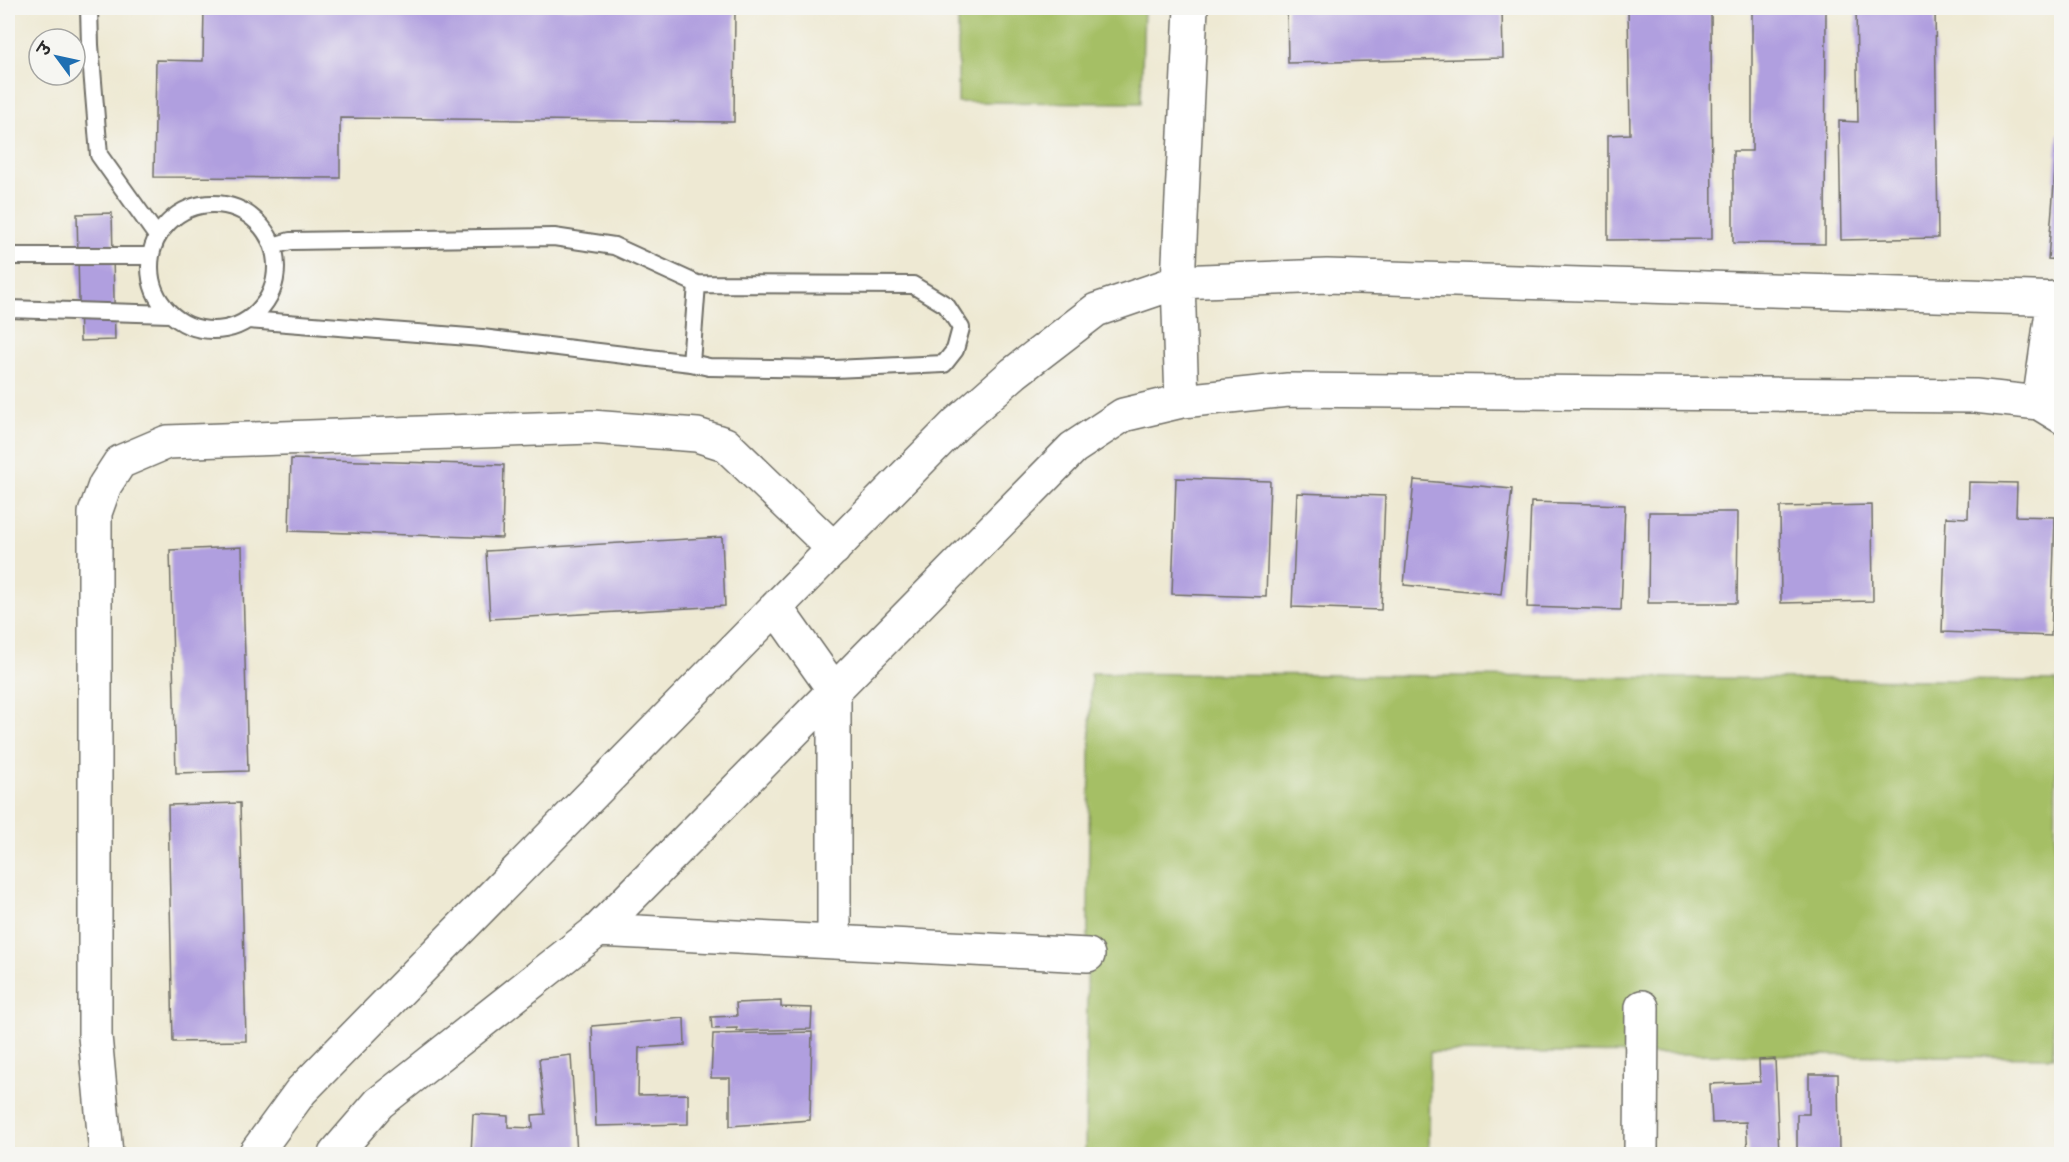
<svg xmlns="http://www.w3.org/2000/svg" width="2069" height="1162" font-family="'Shantell Sans','Playpen Sans Deva',sans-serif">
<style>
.green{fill:#a5bf65;stroke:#687548;stroke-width:1.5}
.building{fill:#b09fdf}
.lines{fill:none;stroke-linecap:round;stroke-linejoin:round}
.service-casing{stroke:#6f6e66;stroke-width:20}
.minor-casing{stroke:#6f6e66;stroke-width:36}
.service{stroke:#fff;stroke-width:16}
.minor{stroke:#fff;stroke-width:33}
</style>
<rect width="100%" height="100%" fill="#f6f6f2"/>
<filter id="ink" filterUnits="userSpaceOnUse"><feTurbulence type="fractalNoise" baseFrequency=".0167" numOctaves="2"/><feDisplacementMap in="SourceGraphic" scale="12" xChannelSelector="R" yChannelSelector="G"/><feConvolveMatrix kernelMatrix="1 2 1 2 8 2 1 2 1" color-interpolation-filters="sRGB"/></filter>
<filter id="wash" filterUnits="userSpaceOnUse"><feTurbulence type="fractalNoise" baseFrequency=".008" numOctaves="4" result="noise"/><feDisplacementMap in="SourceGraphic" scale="24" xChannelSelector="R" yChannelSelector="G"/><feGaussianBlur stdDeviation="1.35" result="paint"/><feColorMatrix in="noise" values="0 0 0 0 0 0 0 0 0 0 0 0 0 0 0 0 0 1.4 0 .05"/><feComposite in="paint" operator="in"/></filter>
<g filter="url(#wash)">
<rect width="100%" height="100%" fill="#eee9d3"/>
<path class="green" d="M958 8H1144L1141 103 958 102Z
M1091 673 2057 681 2053 1057 1430 1052 1429 1154H1085Z"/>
<g id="blocks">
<path class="building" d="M204 8H735L734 122 340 118V178L154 177 156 60 203 61Z
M1287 8H1502L1503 58 1288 63Z
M1628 8H1711L1712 239 1608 240V135L1630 134Z
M1752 8H1826L1825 244 1733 243V151H1752Z
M1856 8H1935L1938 238 1841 240 1839 121 1858 122Z
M2058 134H2062V260L2048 259Z
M112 213 115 340 80 341 77 214Z
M291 459 504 465 502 538 289 531Z
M1176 478 1270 481 1266 597 1172 594Z
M1414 480 1512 489 1501 594 1404 585Z
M1969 482 2017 483 2016 516 2055 517 2051 636 1942 632 1946 517 1968 518Z
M1297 493 1385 496 1381 610 1292 607Z
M1531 502 1625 505 1621 610 1527 607Z
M1872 505 1873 601 1781 603 1780 507Z
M1649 512H1738L1737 603H1648Z
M722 537 725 606 490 619 486 551Z
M242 547 248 771 176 773 170 550Z
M240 803 246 1041 173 1042 168 805Z
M781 1001V1007L812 1008 811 1029 737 1031V1028L712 1029 711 1017 737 1016 736 1003Z
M684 1018 685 1045 639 1048 638 1095 688 1094V1124L596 1126 592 1026Z
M812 1032 810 1120 730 1126V1078H711L713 1034Z
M571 1055 577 1154H518V1151L506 1150V1154H471L473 1114 508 1116V1127L533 1128 532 1115 545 1114 539 1059Z
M1775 1059 1779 1154H1748L1746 1122 1712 1123 1710 1084 1760 1082 1759 1060Z
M1809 1074H1838L1839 1154H1797V1114H1809Z"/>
</g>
</g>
<g filter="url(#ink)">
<use href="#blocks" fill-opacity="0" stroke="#6f6e66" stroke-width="1.5"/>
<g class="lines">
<g class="service-casing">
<path id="service" d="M89 8 90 45 99 155 157 236
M150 267a63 63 0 1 1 126 0a63 63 0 1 1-126 0Z
M8 256H150
M8 309 170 314
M248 320 482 338 691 363 709 367 834 369 944 364 955 350 961 328 946 305 913 285 697 284 614 246 554 237 290 241 273 246
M691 363 697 284"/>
</g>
<g class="minor-casing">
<path id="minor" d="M1182 401 1178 282 1191 8
M2039 403 2054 298
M776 608 834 690V942
M598 930 1088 955
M106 1154 95 1036V513L105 485 120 462 167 442 591 427 697 435 725 444 834 549
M255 1154 301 1091 956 424 1014 373 1096 310 1178 282 1327 276 2062 299
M335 1154 379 1103 598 930 1073 448 1123 415 1182 401 1288 390 1975 396 2039 403 2062 417
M1641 1154 1642 1007"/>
</g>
<use href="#service" class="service"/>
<use href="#minor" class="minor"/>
</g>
</g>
<rect width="2069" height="1162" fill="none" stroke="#f6f6f2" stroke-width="30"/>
<g transform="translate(57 57) rotate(303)"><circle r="28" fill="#f6f6f2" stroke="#a5a5a2" stroke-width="1.5"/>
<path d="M0-4.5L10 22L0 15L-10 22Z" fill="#1f6fb2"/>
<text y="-9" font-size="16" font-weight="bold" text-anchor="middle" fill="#2b2b2b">उ</text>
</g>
</svg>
